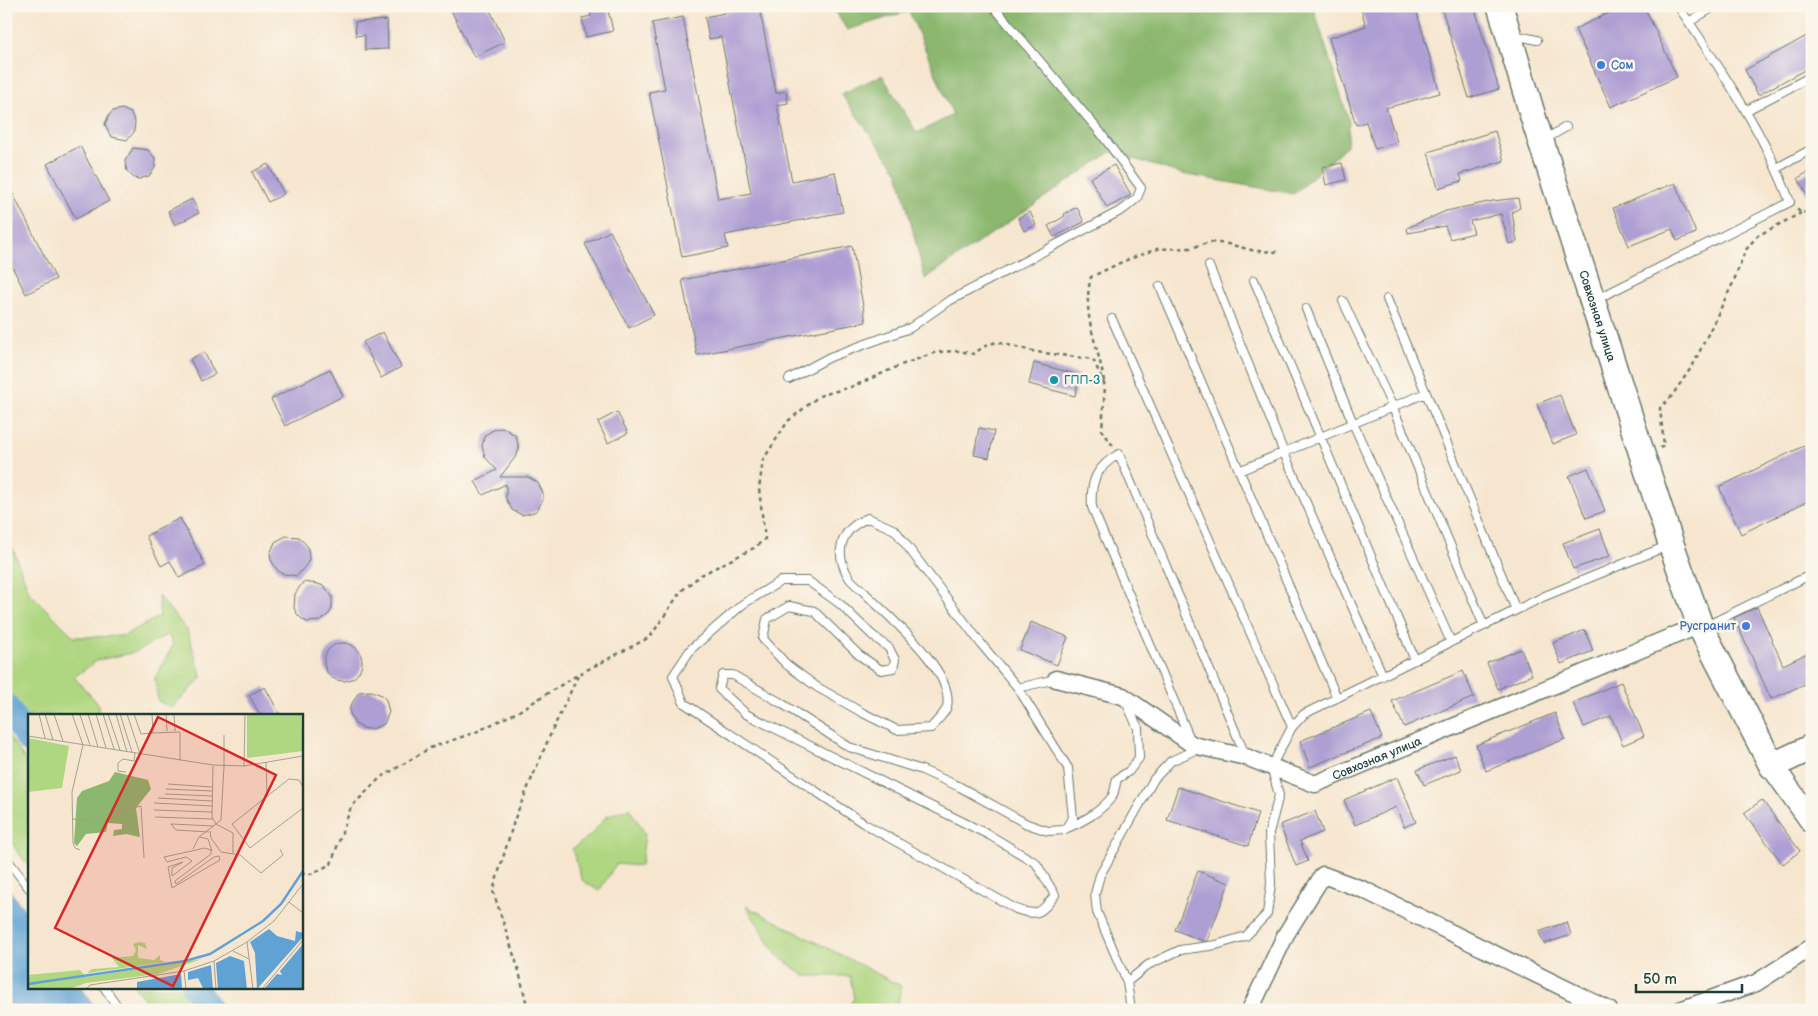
<svg xmlns="http://www.w3.org/2000/svg" width="1818" height="1016" font-family="'Balsamiq Sans',sans-serif">
<style>
.green{fill:#afd680;stroke:#678a5a}
.forest{fill:#8bb76e;stroke:#557a51}
.water{fill:#60a2d4;stroke:#407084}
.lines{fill:none;stroke-linecap:round;stroke-linejoin:round}
.river{stroke:#60a2d4;stroke-width:25}
.building{fill:#ad9ed3}
.lane-casing{stroke:#6a786a;stroke-width:10}
.street-casing{stroke:#6a786a;stroke-width:19}
.secondary-casing{stroke:#6a786a;stroke-width:25}
.primary-casing{stroke:#6a786a;stroke-width:28}
.path{stroke:#6a786a;stroke-width:2.5;stroke-dasharray:4 4;stroke-linecap:butt}
.lane{stroke:#fff;stroke-width:8}
.street{stroke:#fff;stroke-width:16}
.secondary{stroke:#fff;stroke-width:22}
.primary{stroke:#fff;stroke-width:25}
.shop-dot{fill:#3f7fe0;stroke:#fbf7ec;stroke-width:2}
.culture-dot{fill:#0f9aa8;stroke:#fbf7ec;stroke-width:2}
.labels{text-anchor:middle;stroke-width:5;stroke-linejoin:round;paint-order:stroke}
.shop-label{font-size:12px;fill:#366cbe;stroke:#fbf7ec;text-anchor:start}
.street-label{font-size:12px;fill:#1f3d34;stroke:#fbf7ec}
.culture-label{font-size:12px;fill:#0d838f;stroke:#fbf7ec;text-anchor:start}
.inset-river{fill:none;stroke:#60a2d4;stroke-width:2.5}
.inset-road{fill:none;stroke:#a0a291;stroke-width:1}
.view{fill:#d62828;fill-opacity:0.15;stroke:#d62828;stroke-width:2.5}
.inset-edge{fill:none;stroke:#1f3d34;stroke-width:2.5}
</style>
<rect width="100%" height="100%" fill="#fbf7ec"/>
<filter id="ink" filterUnits="userSpaceOnUse"><feTurbulence type="fractalNoise" baseFrequency=".02" numOctaves="2"/><feDisplacementMap in="SourceGraphic" scale="10" xChannelSelector="R" yChannelSelector="G"/><feConvolveMatrix kernelMatrix="1 2 1 2 8 2 1 2 1" color-interpolation-filters="sRGB"/></filter>
<filter id="wash" filterUnits="userSpaceOnUse"><feTurbulence type="fractalNoise" baseFrequency=".0096" numOctaves="4" result="noise"/><feDisplacementMap in="SourceGraphic" scale="20" xChannelSelector="R" yChannelSelector="G"/><feGaussianBlur stdDeviation="1.12" result="paint"/><feColorMatrix in="noise" values="0 0 0 0 0 0 0 0 0 0 0 0 0 0 0 0 0 1.4 0 .05"/><feComposite in="paint" operator="in"/></filter>
<g filter="url(#wash)">
<rect width="100%" height="100%" fill="#f6e6cf"/>
<path class="green" d="M6 530 29 592 74 637 123 636 160 616 158 596 187 630 202 678 172 708 158 701 155 678 173 645 168 634 136 652 98 660 74 677 99 705 98 715H29V729L6 694Z
M6 732 29 766V867L6 835Z
M629 808 645 833 641 866 616 864 599 891 582 880 572 849 591 835 607 816Z
M746 906 901 986 897 1010H846L854 999 850 976H805L777 955Z
M134 987H180L198 1010H154Z"/>
<path class="forest" d="M832 6H1313L1349 121 1347 145 1294 194 1182 174 1111 152 925 279 898 172 841 94 882 75 917 133 953 115 909 11 847 30Z"/>
<path class="water" d="M6 886 29 916V987H81L97 1010H6Z"/>
<g class="lines">
<path class="river" d="M6 706 29 741
M194 987 210 1010"/>
</g>
<g id="blocks">
<path class="building" d="M449 6H488L505 42 474 57Z
M590 6H607L613 31 586 37 582 18 591 16Z
M733 6H759L776 93 786 91 788 103 777 105 792 181 835 172 843 212 725 235 728 248 682 257 649 92 665 89 652 23 683 17 718 199 751 193 721 37 709 39 705 17 734 11Z
M1360 6H1415L1440 93 1386 108 1397 142 1375 149 1366 122 1356 125 1329 38 1366 26Z
M1441 6H1474L1499 89 1469 98Z
M1624 6H1644L1677 77 1611 107 1575 29Z
M387 20 388 49 365 50V35L356 36 355 22Z
M1812 33V66L1758 95 1745 70Z
M122 109 131 113 135 122 134 132 127 140 112 137 109 133 105 124 109 115 113 111Z
M1495 131 1504 161 1460 174 1462 181 1438 188 1428 152Z
M80 146 109 201 76 219 47 164Z
M133 148 148 150 155 158V168L149 176 139 179 134 178 127 171 125 161Z
M1342 163 1346 180 1326 185 1322 167Z
M268 164 284 194 268 202 252 172Z
M1114 165 1131 195 1107 208 1090 178Z
M1812 170V204L1798 178Z
M6 180 56 279 26 294 6 255Z
M1675 183 1696 233 1677 241 1672 229 1629 246 1613 208Z
M1518 198 1520 208 1512 212 1517 242 1509 244 1501 214 1470 221 1474 233 1450 239 1445 226 1408 233 1407 228 1446 211 1493 201Z
M192 199 199 213 175 225 168 211Z
M1077 207 1084 222 1054 237 1048 226 1065 216 1064 214Z
M1030 212 1036 225 1024 231 1018 218Z
M610 231 654 315 629 328 585 244Z
M852 246 866 322 697 355 682 280Z
M383 332 401 367 381 378 363 342Z
M204 352 215 374 201 381 190 359Z
M1034 363 1080 375 1075 396 1029 384Z
M330 369 343 396 285 426 271 399Z
M1560 395 1576 435 1553 444 1537 404Z
M617 412 628 433 608 443 598 422Z
M501 428 506 429 516 436 519 449 517 455 500 477H528L538 483 543 493V499L538 509 534 512 522 515 512 510 506 499V484L483 495 475 481 497 470 485 457 482 446 485 435 495 429Z
M979 428 994 431 989 458 974 455Z
M1812 442V499L1741 534 1719 487Z
M1588 468 1605 511 1586 518 1569 476Z
M180 518 205 565 179 578 170 561 161 566 146 536Z
M1600 529 1610 556 1573 569 1563 543Z
M286 536 299 537 308 547 309 560 306 565 297 576 284 574 278 571 271 560 270 554 275 542Z
M303 582 318 584 324 586 332 596V608L329 614 320 621 307 622 302 619 297 614 294 608 295 594Z
M1757 607 1783 665 1812 651V681L1771 699 1734 618Z
M1031 622 1068 637 1057 665 1020 650Z
M1585 630 1593 651 1561 664 1553 643Z
M324 662a19 19 0 1 1 38 0a19 19 0 1 1-38 0Z
M1521 649 1532 675 1498 689 1487 663Z
M1463 671 1474 697 1404 727 1392 701Z
M1621 682 1644 736 1623 745 1611 716 1584 727 1573 703Z
M265 687 280 715H260L249 695Z
M371 691 382 695 386 700 389 712 384 724 372 729H366L355 724 350 713V707L359 692Z
M1371 712 1382 738 1310 767 1300 741Z
M1555 713 1565 739 1486 771 1476 745Z
M1455 755 1461 770 1424 785 1417 770Z
M1397 777 1416 822 1404 827 1396 807 1355 825 1344 800Z
M1178 787 1258 813 1248 846 1167 820Z
M1762 800 1800 851 1783 864 1744 813Z
M1315 811 1323 832 1300 841 1308 861 1296 866 1280 825Z
M1198 871 1229 883 1207 941H1203L1175 930Z
M1567 922 1571 935 1544 944 1539 932Z"/>
</g>
</g>
<g filter="url(#ink)">
<use href="#blocks" fill-opacity="0" stroke="#6a786a" stroke-width="1"/>
<g class="lines">
<g class="lane-casing">
<path id="lane" d="M1678 6 1689 22
M1514 35 1537 40
M1747 110 1812 76
M1544 140 1566 127
M1777 168 1812 149
M1209 266 1284 453 1383 676
M1254 280 1415 660
M1160 286 1337 698
M1387 299 1516 610
M1595 300 1790 202C1765 135 1728 81 1689 22L1715 6
M1343 301 1393 408 1484 626
M1306 309 1353 423 1451 642
M1112 319 1292 727
M789 379 830 357 910 328 947 302 1124 209 1137 198 1141 188 1100 132 993 6
M1239 471 1426 393
M868 518 895 530 982 645 1018 688 1068 768 1073 818 1064 830 1048 831 1027 824 960 787 922 770 849 747 781 703 733 675H723L719 689 746 714 991 836 1036 863 1055 895C1041 913 1038 917 1016 909L863 823 684 703 673 676 691 649 743 604 781 581H808L840 604 872 635 889 648 895 660 893 668 881 670 859 655 814 611 789 606 767 619 763 639 786 664 817 687 863 713 897 730 931 728C935 722 945 714 947 707 955 670 888 617 864 592 860 588 854 584 850 579 833 553 840 529 868 518Z
M1704 627 1812 574
M1018 688 1056 679
M1190 739 1092 507C1090 482 1096 467 1119 454L1246 757
M1065 829C1081 823 1100 812 1111 798 1115 794 1115 785 1117 779L1129 771 1139 758 1138 728 1126 702
M6 858 29 888
M1127 982 1148 965 1180 950 1216 945 1246 936 1267 914 1271 884 1269 833 1279 795 1271 767 1292 727 1304 714 1545 596 1667 546
M104 987 120 1010
M1131 1010 1127 982 1097 912 1095 894 1100 875 1154 779 1171 761 1197 749"/>
</g>
<g class="street-casing">
<g id="street">
<path id="s1" d="M1056 679 1123 696 1193 745 1246 757 1315 784 1700 625"/>
<path d="M1250 1010 1286 934 1323 875 1364 890 1609 1010"/>
<path d="M1680 1010 1756 983 1812 947"/>
</g>
</g>
<g class="secondary-casing">
<path id="secondary" d="M1772 766 1812 822"/>
</g>
<g class="primary-casing">
<g id="primary">
<path id="s2" d="M1500 6 1534 120 1671 544 1701 628 1772 766 1812 747"/>
</g>
</g>
<path class="path" d="M1797 209 1801 213 1812 211
M1104 381C1098 343 1081 316 1091 277L1124 261 1157 249 1191 248 1210 242 1228 244 1255 251 1279 252
M1660 448 1664 446 1660 408 1671 397 1693 365 1733 283 1745 251 1757 236 1801 213
M301 873 311 874 331 864 351 807 380 778 430 748 476 732 519 711 579 674 650 637 681 591 701 575 754 548 765 539 759 489 763 460 788 421 819 396 854 386 901 365 937 352 959 351 974 354 983 347 996 342 1036 352 1093 359 1105 386 1102 430 1113 446
M528 1010 519 971 493 891 515 818 551 733 578 676"/>
<use href="#lane" class="lane"/>
<use href="#street" class="street"/>
<use href="#secondary" class="secondary"/>
<use href="#primary" class="primary"/>
</g>
</g>
<g class="shop-dot">
<circle cx="1601" cy="65" r="5"/>
<circle cx="1746" cy="626" r="5"/>
</g>
<circle class="culture-dot" cx="1054" cy="380" r="5"/>
<g class="labels">
<g class="shop-label">
<text x="1611" y="69">Сом</text>
<text x="1736" y="630" text-anchor="end">Русгранит</text>
</g>
<g class="street-label">
<text dy="4" stroke="none"><textPath href="#s2" startOffset="325">Совхозная улица</textPath></text>
<text dy="4" stroke="none"><textPath href="#s1" startOffset="350">Совхозная улица</textPath></text>
</g>
<g class="culture-label">
<text x="1064" y="384">ГПП-3</text>
</g>
</g>
<g transform="translate(28 714)">
<rect width="275" height="275" fill="#f6e6cf"/>
<path d="M219 0H273L275 37 219 44ZM0 24 41 32 34 74 0 78ZM111 228 117 229 119 235 110 231V244L126 246 132 241V246L138 248 59 259 64 255 91 253 84 244 105 242 108 236 105 230ZM174 245 130 260 58 269 41 275H0V261L52 256 58 263Z" fill="#afd680"/>
<path d="M87 58 120 66 123 75 108 94 112 123 98 120 85 122 86 116 94 115V110L80 109 78 118 58 120 49 132 46 129 49 84 54 77 81 67Z" fill="#8bb76e"/>
<path d="M241 215 249 222 267 227 268 217 275 219V223L229 275 227 239 222 228ZM275 230V275H236L249 260 254 261 252 257ZM202 242 216 247 219 275H190L188 249ZM183 251 185 275 175 274 170 264 160 266V258ZM153 260 154 275H109V268Z" fill="#60a2d4"/>
<path class="inset-river" d="M0 270 157 247 182 240 235 207 253 190 275 157"/>
<path class="inset-road" d="M11 0 17 24M17 0 25 26M26 0 35 27M44 0 55 31 44 78 45 129 47 134 52 136M60 0 70 33M68 0 78 34M75 0 86 35M80 0 92 36M88 0 99 38M92 0 104 38M99 0 112 40M106 0 113 20 125 19M124 0 125 19 152 18V46M138 0 139 17M146 0 147 17M52 1 62 31M196 21V52M0 22 185 51 216 52 217 0M238 48 239 82M185 52 184 103 188 110 205 119V139M216 52 275 42M98 58 90 57V49L95 45 106 47 107 39M140 70 184 73M275 73 271 66 261 65 204 110 222 134 275 94M138 75 184 77M137 80 184 82M130 84 184 87M126 89 184 92M126 96 184 98M127 103 185 105M44 105 58 106 113 92 116 144M182 117 183 124 193 138 212 141 233 159 255 141 252 135M181 118 148 116 143 110 186 112M172 123 180 125 184 137M177 134 183 136V140L147 167 148 170 186 143 191 142 192 146 144 174 140 153 155 148 144 154V162L164 147 158 143 139 148 136 143ZM165 135 171 123 193 106 196 52M261 188 275 199M219 228 246 207 275 170M205 237 221 245M186 247 188 275M156 257 158 275M58 275 62 271 156 257 186 247 219 228 225 275M234 275 275 226"/>
<path class="view" d="M130 3 248 61 145 272 27 214Z"/>
<rect width="275" height="275" class="inset-edge"/>
</g>
<rect width="1818" height="1016" fill="none" stroke="#fbf7ec" stroke-width="25"/>
<path d="M1636 984v8h106v-8" fill="none" stroke="#1f3d34" stroke-width="2.5"/>
<text x="1643" y="984" font-size="15" fill="#1f3d34" stroke="#fbf7ec" stroke-width="4" paint-order="stroke">50 m</text>
</svg>
